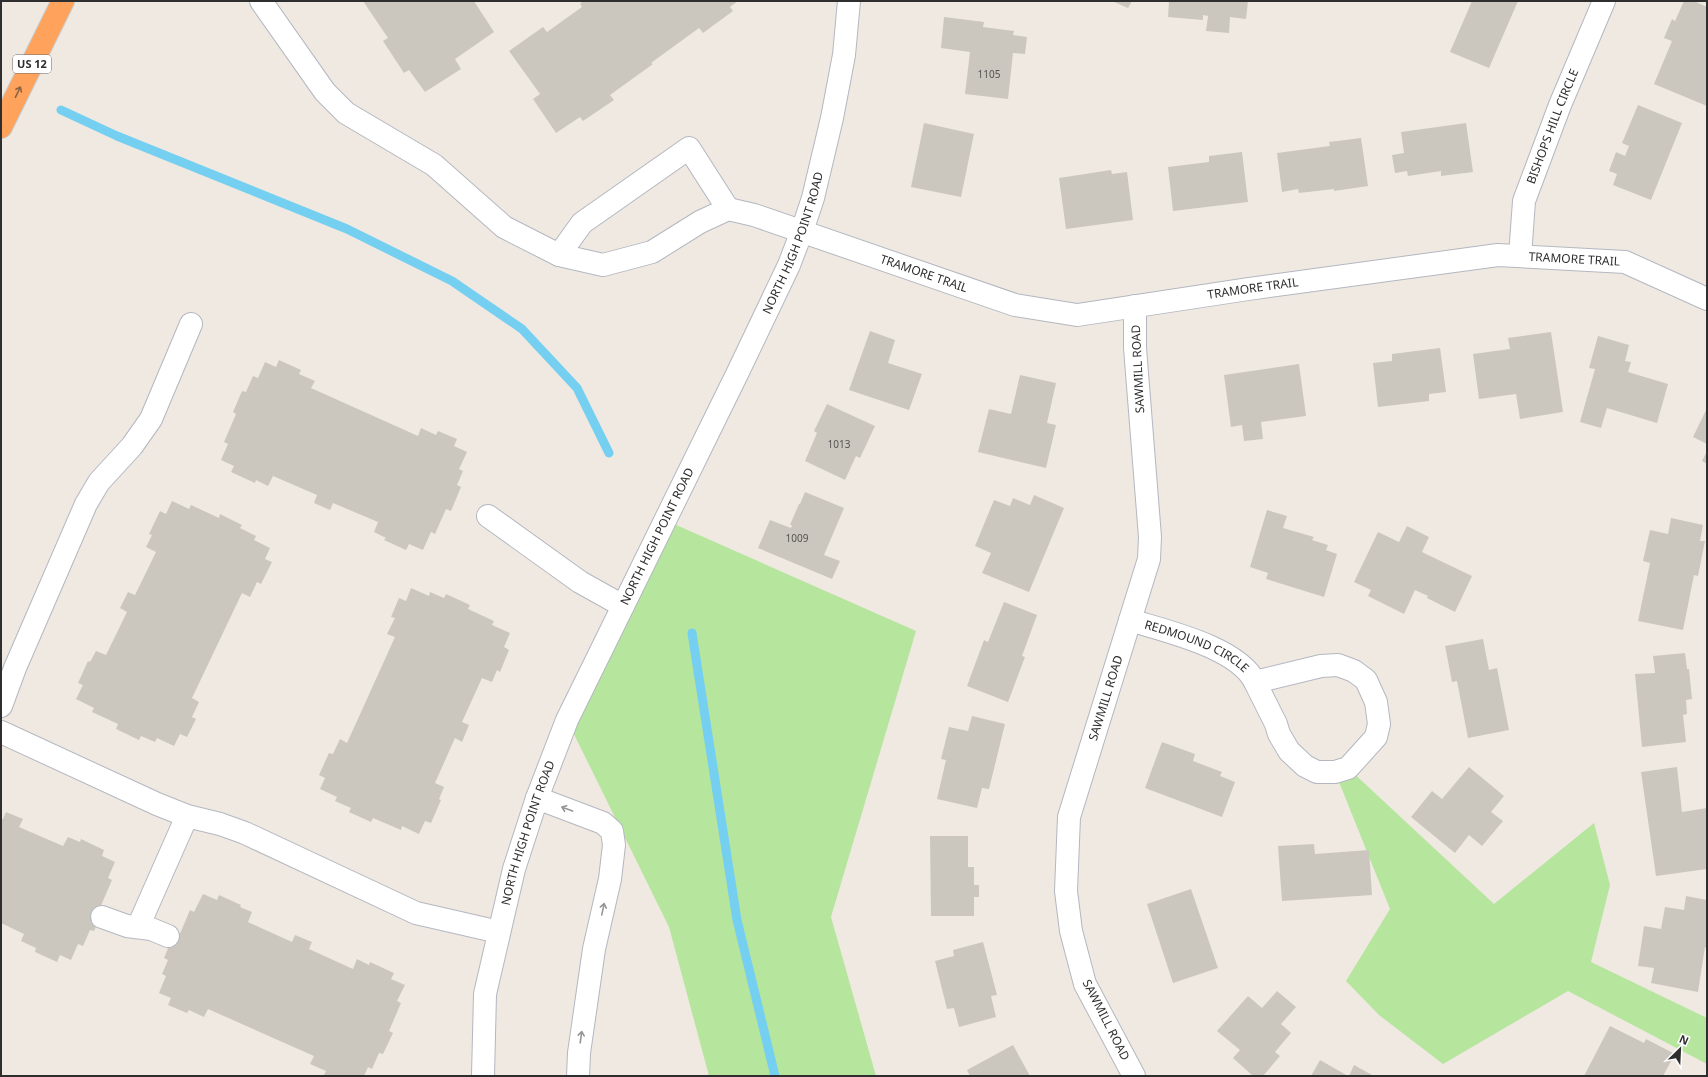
<svg xmlns="http://www.w3.org/2000/svg" width="1708" height="1077" font-family="'Noto Sans',sans-serif">
<style>
.green{fill:#b6e59e}
.lines{fill:none;stroke-linecap:round;stroke-linejoin:round}
.stream{stroke:#75cff0;stroke-width:9}
.building{fill:#cbc7bf}
.minor-casing{stroke:#b4b7c1;stroke-width:24}
.highway-casing{stroke:#c9c9c9;stroke-width:24}
.minor{stroke:#fff;stroke-width:22}
.highway{stroke:#ffa35c;stroke-width:22}
.oneway{stroke:#8c6343}
.oneway2{stroke:#969696}
.labels{text-anchor:middle;stroke-width:3;stroke-linejoin:round;paint-order:stroke}
.number-label{font-size:10px;fill:#555452}
.shield{fill:#fff;stroke:#6d6d6d;stroke-width:1}
.shield-label{font-size:11px;font-weight:bold;fill:#2e2e2e}
.street-label{font-size:12px;fill:#2e2e2e;stroke:#fff}
</style>
<rect width="100%" height="100%" fill="#efe9e1"/>
<path class="green" d="M665 520 916 631 831 917 876 1076H709L669 927 567 720Z
M1348 768 1494 904 1594 823 1610 885 1591 962 1707 1018V1064L1568 991 1443 1064 1379 1015 1346 981 1390 909 1335 772Z"/>
<g class="lines">
<path class="stream" d="M61 110 117 136 347 229 452 281 522 329 577 388 609 453
M692 633 737 920 775 1076"/>
</g>
<path class="building" d="M363 1H474L494 32 455 59 461 69 425 92 409 70 404 73 383 41 388 38Z
M583 1H738L730 7 733 11 703 33 699 28 651 63 653 64 610 95 614 100 583 121 580 117 556 133 533 99 540 94 509 51 543 27 547 32 582 7 580 4Z
M1112 1H1132L1128 8Z
M1169 1H1248L1246 19 1230 17 1229 33 1206 31 1208 16 1203 15V20L1168 17Z
M1472 1H1518L1489 68 1450 52Z
M1684 1H1694L1707 7V106L1654 84 1672 41 1664 38 1672 19 1675 21Z
M944 17 984 22 983 27 1014 31 1013 35 1027 37 1025 54 1013 53 1008 99 965 94 970 52 941 48Z
M1638 105 1682 123 1651 200 1613 185 1617 174 1609 171 1616 152 1625 156 1629 146 1622 143Z
M924 123 974 134 961 197 911 187Z
M1466 123 1473 172 1441 176V171L1408 176 1407 171 1395 173 1392 155 1404 153 1401 132Z
M1361 138 1368 186 1334 191V189L1299 193 1298 189 1282 192 1277 153 1330 146 1329 142Z
M1242 152 1248 202 1173 211 1168 167 1209 162V156Z
M1111 170 1112 174 1127 172 1133 220 1066 229 1059 178Z
M870 331 895 340 888 363 922 374 909 410 849 390Z
M1551 332 1563 412 1520 419 1516 394 1479 399 1473 354 1510 349 1508 338Z
M1598 336 1629 345 1625 361 1631 362 1628 372 1668 384 1657 423 1607 408 1601 428 1580 422 1595 369 1589 368Z
M1440 348 1446 392 1429 394V401L1378 407 1373 363 1392 361V354Z
M279 360 301 370 299 374 315 381 311 388 418 436 421 428 436 435 438 431 457 439 454 446 467 452 459 469 463 471 457 485 461 487 451 511 446 509 435 534 431 532 423 550 409 544 406 550 384 540 386 538 374 532 378 522 333 503 330 510 314 503 317 495 273 476 268 486 256 480 255 483 231 472 234 466 221 460 228 444 224 442 236 414 233 412 242 391 246 392 253 376 258 378 265 362 276 367Z
M1299 364 1306 416 1261 422 1263 439 1244 441 1242 425 1231 427 1224 375Z
M1020 375 1056 383 1047 423 1056 425 1046 468 978 452 989 409 1011 414Z
M827 404 875 426 860 458 856 456 845 480 805 461 817 433 814 431Z
M1707 408V444L1693 437Z
M1707 451V464L1702 461Z
M805 492 844 508 824 555 840 561 832 579 758 548 770 520 791 528 792 525H790L799 504H800Z
M1034 495 1064 508 1029 592 982 573 991 553 975 546 994 500 1010 506 1013 498 1030 505Z
M172 501 189 509 191 505 219 518 220 514 242 525 240 528 256 536 254 540 270 548 265 559 272 562 261 584 257 582 250 597 242 593 192 698 199 702 192 717 196 719 187 737 180 734 174 746 157 738 155 742 141 736 139 740 116 729 118 724 92 712 94 708 76 699 83 685 78 683 88 661 90 662 96 651 106 655 127 612 120 608 128 592 135 595 156 552 146 547 152 535 149 534 160 511 166 514Z
M1267 510 1287 516 1283 528 1314 537 1312 540 1328 545 1326 550 1337 554 1324 597 1266 579 1268 573 1250 567Z
M1671 518 1703 525 1700 541H1705L1698 576 1694 575 1683 630 1638 621 1650 563 1643 561 1650 530 1668 534Z
M1407 526 1429 537 1422 552 1472 576 1455 612 1427 598 1428 596 1415 590 1404 614 1368 596 1371 590 1354 582 1378 532 1399 542Z
M411 588 429 596 430 592 444 598 446 594 470 605 468 609 494 621 492 625 510 633 504 647 509 650 500 672 497 670 492 682 482 678 462 722 469 725 462 742 455 738 435 783 444 787 439 799 441 800 431 823 425 821 419 834 402 826 401 830 373 818 371 822 349 812 351 808 335 801 337 797 320 789 325 778 319 775 329 753 333 754 340 739 347 743 395 637 387 634 395 618 391 617 399 598 406 601Z
M1004 602 1037 615 1022 656 1025 657 1008 702 967 686 984 640 988 642Z
M1483 639 1489 670 1497 668 1509 730 1468 738 1457 681 1452 682 1445 646Z
M1685 653 1687 669H1689L1692 699 1686 700 1687 714 1683 715 1686 742 1642 747 1635 674 1655 673 1653 656Z
M972 716 1005 724 989 789 982 788 977 808 937 799 946 760 941 759 949 727 968 731Z
M1162 742 1195 754 1193 761 1222 772 1220 776 1235 782 1222 817 1145 788Z
M1469 767 1504 796 1491 812 1503 821 1482 846 1469 835 1455 853 1411 817 1432 791 1442 799Z
M1677 767 1682 812 1707 808V869L1656 876 1641 772Z
M6 812 23 819 19 827 63 846 68 837 80 842 81 839 104 850 102 856 115 862 108 878 112 880 100 908 103 910 94 931 90 930 83 946 78 944 71 960 60 955 57 962 35 952 36 948 21 941 24 934 1 923V819H3Z
M930 836H968V867H974V885H979V897H974V916H931Z
M1314 844 1315 854 1369 850 1372 895 1282 901 1278 846Z
M1191 889 1218 968 1173 983 1147 904Z
M203 894 217 900 219 895 241 905 240 907 252 912 248 922 292 942 295 935 312 942 309 949 353 969 357 959 369 965 370 962 394 973 391 979 405 985 397 1001 401 1003 389 1031 393 1033 383 1054 379 1053 372 1069 368 1067 364 1076H326L324 1075 326 1071 310 1064 314 1056 208 1009 204 1017 189 1010 187 1013 168 1005 171 998 159 993 166 976 162 974 168 960 164 958 174 934 179 936 190 910 194 912Z
M1686 896 1707 900V948L1705 947 1698 992 1651 983 1654 968 1638 966 1644 926 1661 929 1665 907 1684 910Z
M983 942 997 995 991 996 996 1017 959 1027 954 1008 947 1009 935 961 954 956 953 950Z
M1277 991 1296 1007 1281 1024 1291 1033 1275 1052 1280 1056 1263 1076H1253L1233 1058 1240 1050 1217 1031 1248 996 1262 1008Z
M1610 1026 1644 1043 1646 1039 1675 1054 1663 1076H1584Z
M1013 1045 1030 1076H970L967 1070Z
M1320 1060 1348 1076H1311Z
M1354 1065 1374 1076H1349Z"/>
<g class="lines">
<g class="minor-casing">
<g id="minor">
<path id="s1" d="M261 1 325 92 346 113 434 165 504 227 559 255 603 265 652 252 700 222 728 209 754 215 1015 305 1077 315 1248 289 1498 255 1625 262 1707 299"/>
<path d="M559 255 582 223 689 148 728 209"/>
<path id="s2" d="M1520 256 1524 201 1560 105 1604 1"/>
<path d="M488 516 580 582 623 606"/>
<path id="s3" d="M1130 620C1165 631 1238 647 1255 682"/>
<path d="M1338 665 1354 671 1366 680 1376 702 1379 724 1376 737 1348 768 1335 772H1317L1305 766 1289 751 1279 734 1276 724 1255 682 1321 666Z"/>
<path d="M1 706 15 668 86 504 99 482 132 446 151 419 191 324"/>
<path d="M1 732 157 804 187 816 220 824 245 833 416 913 499 932"/>
<path d="M537 798 603 823 612 831 614 845 610 879 594 949 579 1053 578 1076"/>
<path d="M102 917 127 926 151 929 168 936"/>
<path d="M138 927 187 816"/>
<path id="s4" d="M483 1076 485 994 514 869 537 798 567 720 738 372 789 265 802 231 813 198 832 118 844 55 849 1"/>
<path id="s5" d="M1134 1076 1085 984 1071 931 1066 891 1069 817 1149 559 1150 537 1135 348V306"/>
</g>
</g>
<g class="highway-casing">
<path id="highway" d="M1 127 63 1"/>
</g>
<use href="#minor" class="minor"/>
<use href="#highway" class="highway"/>
</g>
<defs><path id="oneway-shaft" d="M-6 0H5M1.5-3L5.5 0L1.5 3" fill="none" stroke-width="1.6" stroke-linecap="round" stroke-linejoin="round"/></defs>
<use class="oneway" href="#oneway-shaft" transform="translate(18 92) rotate(-64)"/>
<g class="oneway2">
<use href="#oneway-shaft" transform="translate(567 809) rotate(-160)"/>
<use href="#oneway-shaft" transform="translate(603 909) rotate(-78)"/>
<use href="#oneway-shaft" transform="translate(581 1037) rotate(-82)"/>
</g>
<g class="labels">
<g class="number-label">
<text x="989" y="78">1105</text>
<text x="839" y="448">1013</text>
<text x="797" y="542">1009</text>
</g>
<rect class="shield" x="13" y="55" width="38" height="18" rx="3"/>
<g class="shield-label">
<text x="32" y="68">US 12</text>
</g>
<g class="street-label">
<text dy="4" stroke="none"><textPath href="#s2" startOffset="135">BISHOPS HILL CIRCLE</textPath></text>
<text dy="4" stroke="none"><textPath href="#s4" startOffset="897">NORTH HIGH POINT ROAD</textPath></text>
<text dy="4" stroke="none"><textPath href="#s1" startOffset="1449">TRAMORE TRAIL</textPath></text>
<text dy="4" stroke="none"><textPath href="#s1" startOffset="788">TRAMORE TRAIL</textPath></text>
<text dy="4" stroke="none"><textPath href="#s1" startOffset="1125">TRAMORE TRAIL</textPath></text>
<text transform="translate(1138 369) rotate(-93)" y="4">SAWMILL ROAD</text>
<text dy="4" stroke="none"><textPath href="#s4" startOffset="573">NORTH HIGH POINT ROAD</textPath></text>
<text dy="4" stroke="none"><textPath href="#s3" startOffset="72">REDMOUND CIRCLE</textPath></text>
<text dy="4" stroke="none"><textPath href="#s5" startOffset="398">SAWMILL ROAD</textPath></text>
<text dy="4" stroke="none"><textPath href="#s4" startOffset="249">NORTH HIGH POINT ROAD</textPath></text>
<text transform="translate(1106 1020) rotate(63)" y="4">SAWMILL ROAD</text>
</g>
</g>
<rect width="1708" height="1077" fill="none" stroke="#2e2e2e" stroke-width="4"/>
<g transform="translate(1680 1049) rotate(24)" stroke="#ffffff" stroke-width="3" paint-order="stroke">
<path d="M0-3L7 15L0 10L-7 15Z" fill="#2e2e2e"/>
<text y="-6" font-size="11" font-weight="bold" text-anchor="middle" fill="#2e2e2e">N</text>
</g>
</svg>
